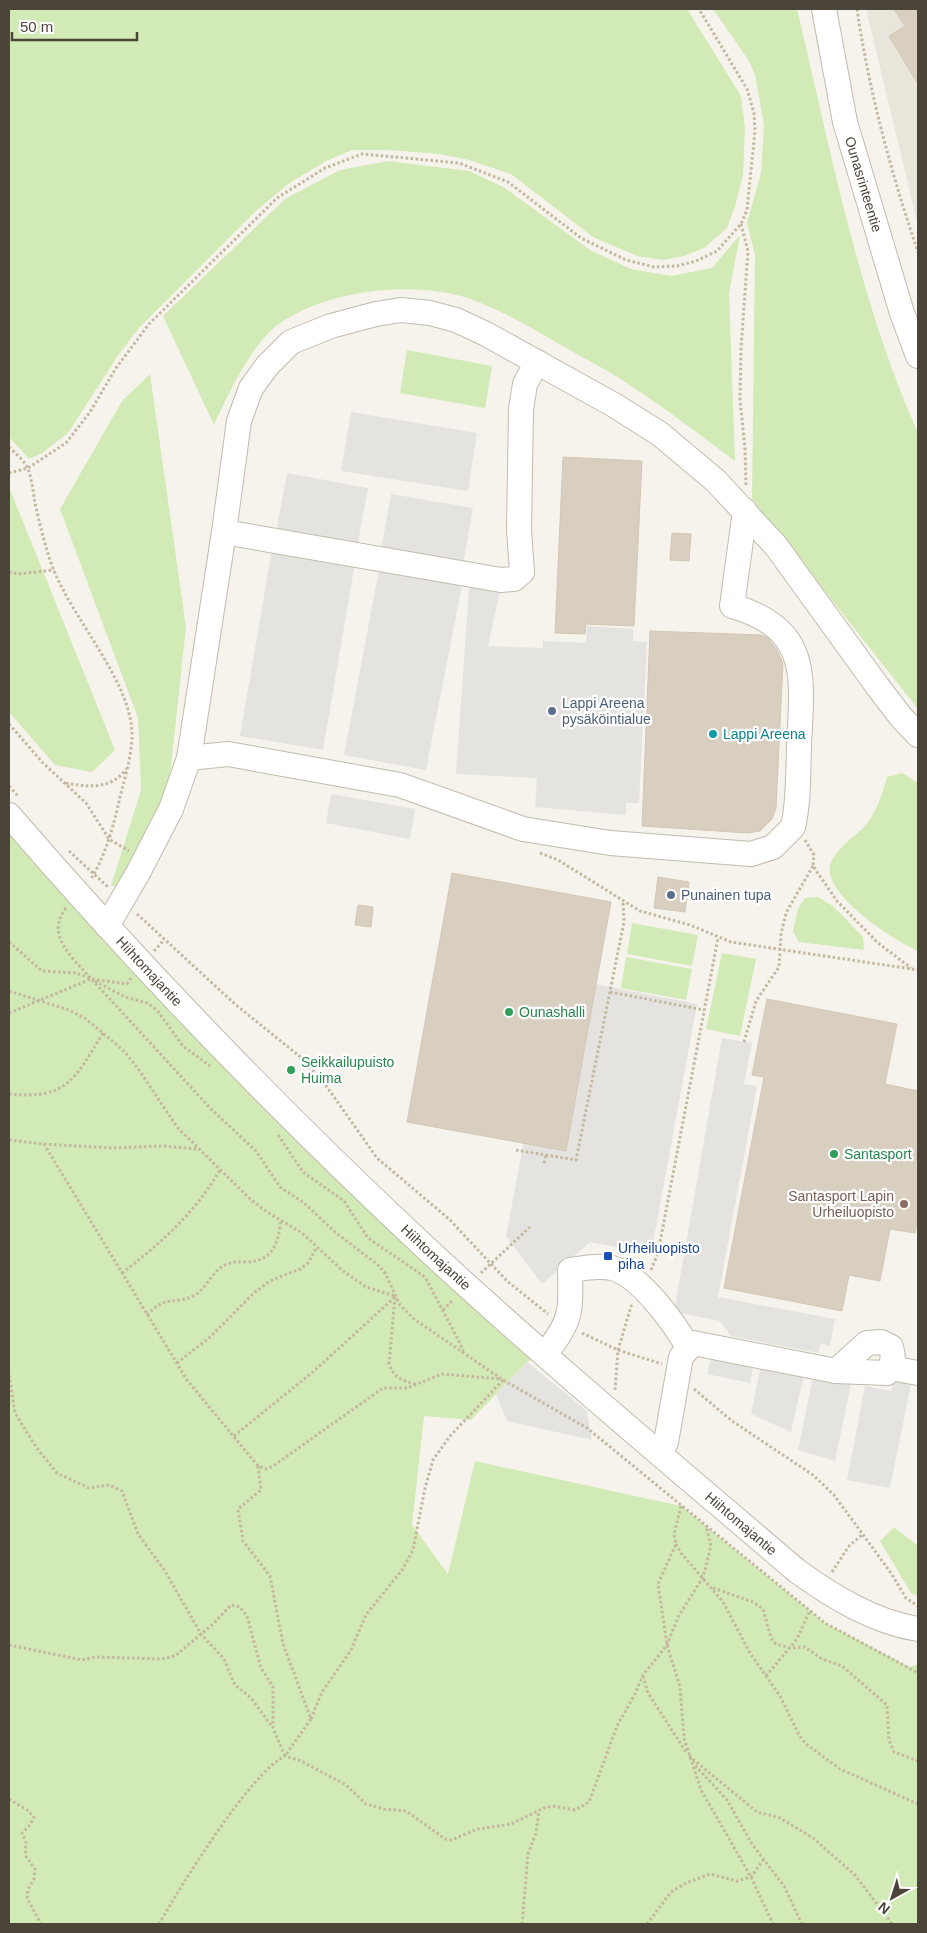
<svg xmlns="http://www.w3.org/2000/svg" width="927" height="1933" font-family="Helvetica,sans-serif">
<style>
.residential{fill:#eae5da}
.green{fill:#d2eab5}
.parking{fill:#e5e3e0}
.building{fill:#d8cfc1;stroke:#d3c7b4}
.lines{fill:none;stroke-linecap:round;stroke-linejoin:round}
.minor-casing{stroke:#c2bbae;stroke-width:26}
.path{stroke:#c4b79f;stroke-width:3;stroke-dasharray:2.5 2.5;stroke-linecap:butt}
.minor{stroke:#fff;stroke-width:24}
.service-dot{fill:#5c6f8a;stroke:#fff;stroke-width:2}
.culture-dot{fill:#0f9aa8;stroke:#fff;stroke-width:2}
.leisure-dot{fill:#2e9e5b;stroke:#fff;stroke-width:2}
.education-dot{fill:#8d6e63;stroke:#fff;stroke-width:2}
.transit-dot{fill:#1a4fb4;stroke:#fff;stroke-width:2}
.labels{text-anchor:middle;stroke-width:4.5;stroke-linejoin:round;paint-order:stroke}
.street-label{font-size:14px;fill:#4b4439;stroke:#fff}
.service-label{font-size:14px;fill:#4e5e75;stroke:#fff;text-anchor:start}
.culture-label{font-size:14px;fill:#0d838f;stroke:#fff;text-anchor:start}
.leisure-label{font-size:14px;fill:#27864d;stroke:#fff;text-anchor:start}
.education-label{font-size:14px;fill:#785e54;stroke:#fff;text-anchor:end}
.transit-label{font-size:14px;fill:#164399;stroke:#fff;text-anchor:start}
</style>
<rect width="100%" height="100%" fill="#f6f3ec"/>
<path class="residential" d="M866 9H918V226Z"/>
<path class="green" d="M9 9H687L741 96 745 128 743 175 735 206 727 228 704 248 684 256 663 260 637 256 593 237 511 174 469 160 440 154 388 150H352L326 161 288 184 257 210 139 328 119 354 68 433 42 453 29 459 9 437Z
M713 9H797C831 151 858 298 918 433V709L752 499 755 255 747 223 761 173 764 125 755 75 749 61Z
M388 161 469 171 505 188 590 250 631 269 671 276 712 268 740 235 729 293 735 461C700 435 665 408 628 384 606 369 582 357 559 344 531 327 492 305 461 296 405 281 323 291 276 326 251 346 227 396 214 425L163 316 285 199 340 170Z
M407 350 492 366 485 408 400 393Z
M150 374 186 627 169 784 119 886H111L141 790 138 718 60 509 122 401Z
M9 487 115 750 92 772 55 765 9 712Z
M902 773 918 783V951C895 941 819 893 831 863 837 847 854 838 865 826 877 812 882 794 887 777Z
M9 815 79 896 545 1354 527 1362 471 1420 424 1416 412 1525 448 1574 475 1461 681 1506 825 1623 910 1667 918 1664V1924H9Z
M818 897 833 906 863 937 864 950 799 942 793 931 798 909 805 898Z
M632 923 698 935 692 966 627 954Z
M722 953 756 959 740 1036 706 1029Z
M626 957 692 969 686 1000 621 988Z
M894 1527 918 1546V1596L911 1593 880 1541Z"/>
<path class="parking" d="M351 412 477 433 468 491 341 471Z
M287 473 368 488 357 548 276 533Z
M391 494 473 508 463 565 381 551Z
M272 549 355 563 323 750 240 736Z
M379 570 462 585 426 770 344 755Z
M469 588 500 591 488 646 543 648V641L586 643 587 626 633 629V641L647 642 639 803H626V815L535 807 537 778 456 774Z
M331 794 415 809 410 839 326 823Z
M590 983 697 1004 651 1254 590 1242 542 1284 506 1236 524 1141Z
M722 1038 752 1043 744 1084 757 1086 718 1297 835 1319 830 1346 821 1344 818 1353 731 1336 720 1321 674 1312Z
M712 1354 754 1363 750 1383 707 1374Z
M527 1362 587 1411 592 1440 507 1421 496 1394Z
M761 1364 804 1374 791 1432 751 1414Z
M813 1377 851 1384 835 1461 798 1450Z
M894 1380 911 1384 890 1488 847 1480 865 1386 891 1391Z"/>
<path class="building" d="M894 9H918V84L889 36 905 26Z
M563 457 642 461 634 626 586 624 585 634 555 633Z
M672 533 691 534 689 561 670 560Z
M650 631 761 635 768 638 777 650 783 663 776 808 772 819 760 831 748 833 642 826Z
M452 873 611 902 566 1151 407 1122Z
M658 877 689 882 685 912 654 908Z
M358 905 373 907 371 927 355 925Z
M767 999 897 1024 885 1084 918 1091V1218L915 1233 890 1229 880 1281 849 1275 842 1311 724 1288 764 1077 752 1075Z"/>
<g class="lines">
<g class="minor-casing">
<g id="minor">
<path id="s1" d="M824 9 845 122 902 313 918 356"/>
<path d="M224 532 501 580 514 579 522 572 519 530 521 409 525 384 537 362"/>
<path d="M189 758 228 754 400 785 523 829 610 843 751 854 773 847 793 827C799 801 798 773 799 746 802 678 812 629 732 606L745 511"/>
<path id="s2" d="M9 815C141 968 281 1113 428 1250 548 1361 673 1465 797 1571 833 1597 874 1622 918 1629"/>
<path d="M107 926 138 873 171 809 189 758 224 532 239 421 251 388 267 366 291 342 331 326 376 314 401 310 430 313 456 320 486 334 614 405 660 434 716 481 776 546 878 687 901 717 918 735"/>
<path d="M545 1354C572 1321 571 1312 570 1270 584 1268 598 1265 612 1268 640 1275 674 1323 688 1347"/>
<path d="M891 1368 918 1373"/>
<path d="M660 1454 666 1442 681 1357 693 1343 836 1371 887 1373C893 1365 894 1356 891 1347L881 1342 867 1343 836 1371"/>
</g>
</g>
<path class="path" d="M857 9C869 91 891 173 918 252
M741 224 748 251 741 348 740 399 745 449 746 485
M9 447C15 453 25 461 28 469 32 479 33 492 35 503 40 525 45 547 53 568 73 620 131 681 132 734 132 755 125 777 120 797 114 825 106 854 91 879
M9 473 28 468 66 443 90 412 116 368 149 324 277 198 325 168 362 154 459 163 508 182 581 238 626 260 654 267 677 266 696 261 717 251 741 224 747 210 755 131 754 113 747 89 699 9
M9 572 18 574 54 570
M9 724 43 763 86 803 109 839 129 851
M66 783C87 787 112 790 126 769
M9 786 19 797
M805 840 814 855 813 866 837 901 878 943 911 968
M69 851 109 888
M540 853 558 860 640 911 690 925 731 942 918 970
M66 908C51 928 60 942 73 959L211 1109 256 1151 280 1187 304 1203 335 1232 378 1265 385 1273 400 1305 414 1319 503 1380 587 1428 825 1623 918 1673
M137 914 236 1005 303 1059 327 1087 377 1158 449 1219 507 1281 548 1314
M9 942 42 971 76 973 90 978
M154 951 164 940
M95 981 125 997 147 1003 157 1010 183 1046 210 1066
M9 991 69 1010 86 1019 103 1033 125 1052 139 1070 177 1127 250 1199 267 1212 302 1233 342 1270 366 1287 395 1296
M610 992 704 1010
M9 1013 91 979 127 984 131 978
M744 1042 756 1001 779 967 781 934 786 913 813 866
M9 1094C68 1100 75 1078 103 1033
M278 1135 303 1172 344 1201 368 1238 425 1277 460 1343 464 1354
M9 1140 44 1144 187 1380 258 1466 266 1469 273 1466 383 1388H407L442 1374 501 1379
M44 1144 112 1148 163 1146 197 1149
M516 1150 576 1160 624 922 623 902
M544 1163 546 1155
M651 1270 658 1253 718 938
M122 1273C160 1244 195 1213 220 1170
M481 1273 530 1227
M395 1297 389 1364C393 1377 404 1382 416 1384
M443 1310 453 1300
M147 1315C168 1293 174 1306 195 1295 207 1288 212 1271 225 1265 232 1261 239 1262 247 1262 274 1261 278 1242 281 1220
M582 1333 618 1350 662 1364
M177 1363 209 1338 255 1292 270 1281 300 1269 308 1263 317 1247
M9 1375 15 1413 36 1447 57 1473 89 1488 109 1485 122 1491 138 1534 165 1571 201 1634 224 1659 235 1685 251 1698 273 1728
M694 1389 732 1421 813 1475 834 1495 891 1573 906 1598 918 1606
M615 1390 618 1350 632 1303
M234 1436 314 1371 395 1297
M258 1466 261 1490 238 1509 243 1541 270 1576 283 1644 311 1719 285 1756
M681 1506 674 1534 676 1544 658 1584 667 1645 680 1687 684 1738 701 1790 751 1877 773 1924
M676 1544 681 1553 723 1602 750 1653 780 1696 799 1735 806 1744 840 1769 918 1804
M832 1572 849 1546 863 1534
M713 1588 753 1602 763 1609 771 1638 776 1644 790 1648 805 1647 822 1659 842 1666 887 1705 889 1740 894 1752 918 1761
M9 1645 82 1660 95 1657 161 1659 175 1656 212 1625 231 1605 240 1607 247 1616 261 1668 273 1687V1728L285 1756
M643 1676 648 1693 686 1752
M766 1676 797 1639 810 1610
M311 1719 322 1692 351 1650 366 1615 402 1570 413 1550 425 1488 433 1460 450 1436 503 1380
M689 1756 757 1812 780 1818 813 1838 855 1875 892 1924
M692 1762 727 1800 752 1844 784 1886 802 1924
M9 1799 27 1810 34 1817 30 1825 22 1833 26 1843 25 1855 35 1869 34 1879 28 1889 27 1898 41 1924
M159 1924C180 1887 250 1773 285 1756L301 1761 346 1785 366 1804 384 1809 406 1811 445 1839 451 1840 478 1829 511 1824 544 1808 553 1806 575 1810 589 1802 617 1726 635 1694 643 1675 667 1645 678 1617 703 1577 711 1546 706 1526
M522 1924 528 1854 536 1833 539 1810
M647 1924 671 1892 686 1883 710 1874 737 1881 751 1877 764 1859"/>
<use href="#minor" class="minor"/>
</g>
<g class="service-dot">
<circle cx="552" cy="711" r="5"/>
<circle cx="671" cy="895" r="5"/>
</g>
<circle class="culture-dot" cx="713" cy="734" r="5"/>
<g class="leisure-dot">
<circle cx="509" cy="1012" r="5"/>
<circle cx="291" cy="1070" r="5"/>
<circle cx="834" cy="1154" r="5"/>
</g>
<circle class="education-dot" cx="904" cy="1204" r="5"/>
<rect class="transit-dot" x="603" y="1251" width="10" height="10" rx="2.5"/>
<g class="labels">
<g class="street-label">
<text dy="5" stroke="none"><textPath href="#s1" startOffset="180">Ounasrinteentie</textPath></text>
<text dy="5" stroke="none"><textPath href="#s2" startOffset="210">Hiihtomajantie</textPath></text>
<text dy="5" stroke="none"><textPath href="#s2" startOffset="615">Hiihtomajantie</textPath></text>
<text dy="5" stroke="none"><textPath href="#s2" startOffset="1020">Hiihtomajantie</textPath></text>
</g>
<g class="service-label">
<text x="562" y="708">Lappi Areena<tspan x="562" dy="16">pysäköintialue</tspan></text>
<text x="681" y="900">Punainen tupa</text>
</g>
<g class="culture-label">
<text x="723" y="739">Lappi Areena</text>
</g>
<g class="leisure-label">
<text x="519" y="1017">Ounashalli</text>
<text x="301" y="1067">Seikkailupuisto<tspan x="301" dy="16">Huima</tspan></text>
<text x="844" y="1159">Santasport</text>
</g>
<g class="education-label">
<text x="894" y="1201">Santasport Lapin<tspan x="894" dy="16">Urheiluopisto</tspan></text>
</g>
<g class="transit-label">
<text x="618" y="1253">Urheiluopisto<tspan x="618" dy="16">piha</tspan></text>
</g>
</g>
<rect width="927" height="1933" fill="none" stroke="#4b4439" stroke-width="20"/>
<g transform="translate(892 1898) rotate(219)" stroke="#ffffff" stroke-width="4" paint-order="stroke">
<path d="M0-4L9 19L0 12L-9 19Z" fill="#4b4439"/>
<text y="-8" font-size="14" font-weight="bold" text-anchor="middle" fill="#4b4439">N</text>
</g>
<path d="M12 32v8h125v-8" fill="none" stroke="#4b4439" stroke-width="2.5"/>
<text x="20" y="32" font-size="15" fill="#4b4439" stroke="#ffffff" stroke-width="4" paint-order="stroke">50 m</text>
</svg>
